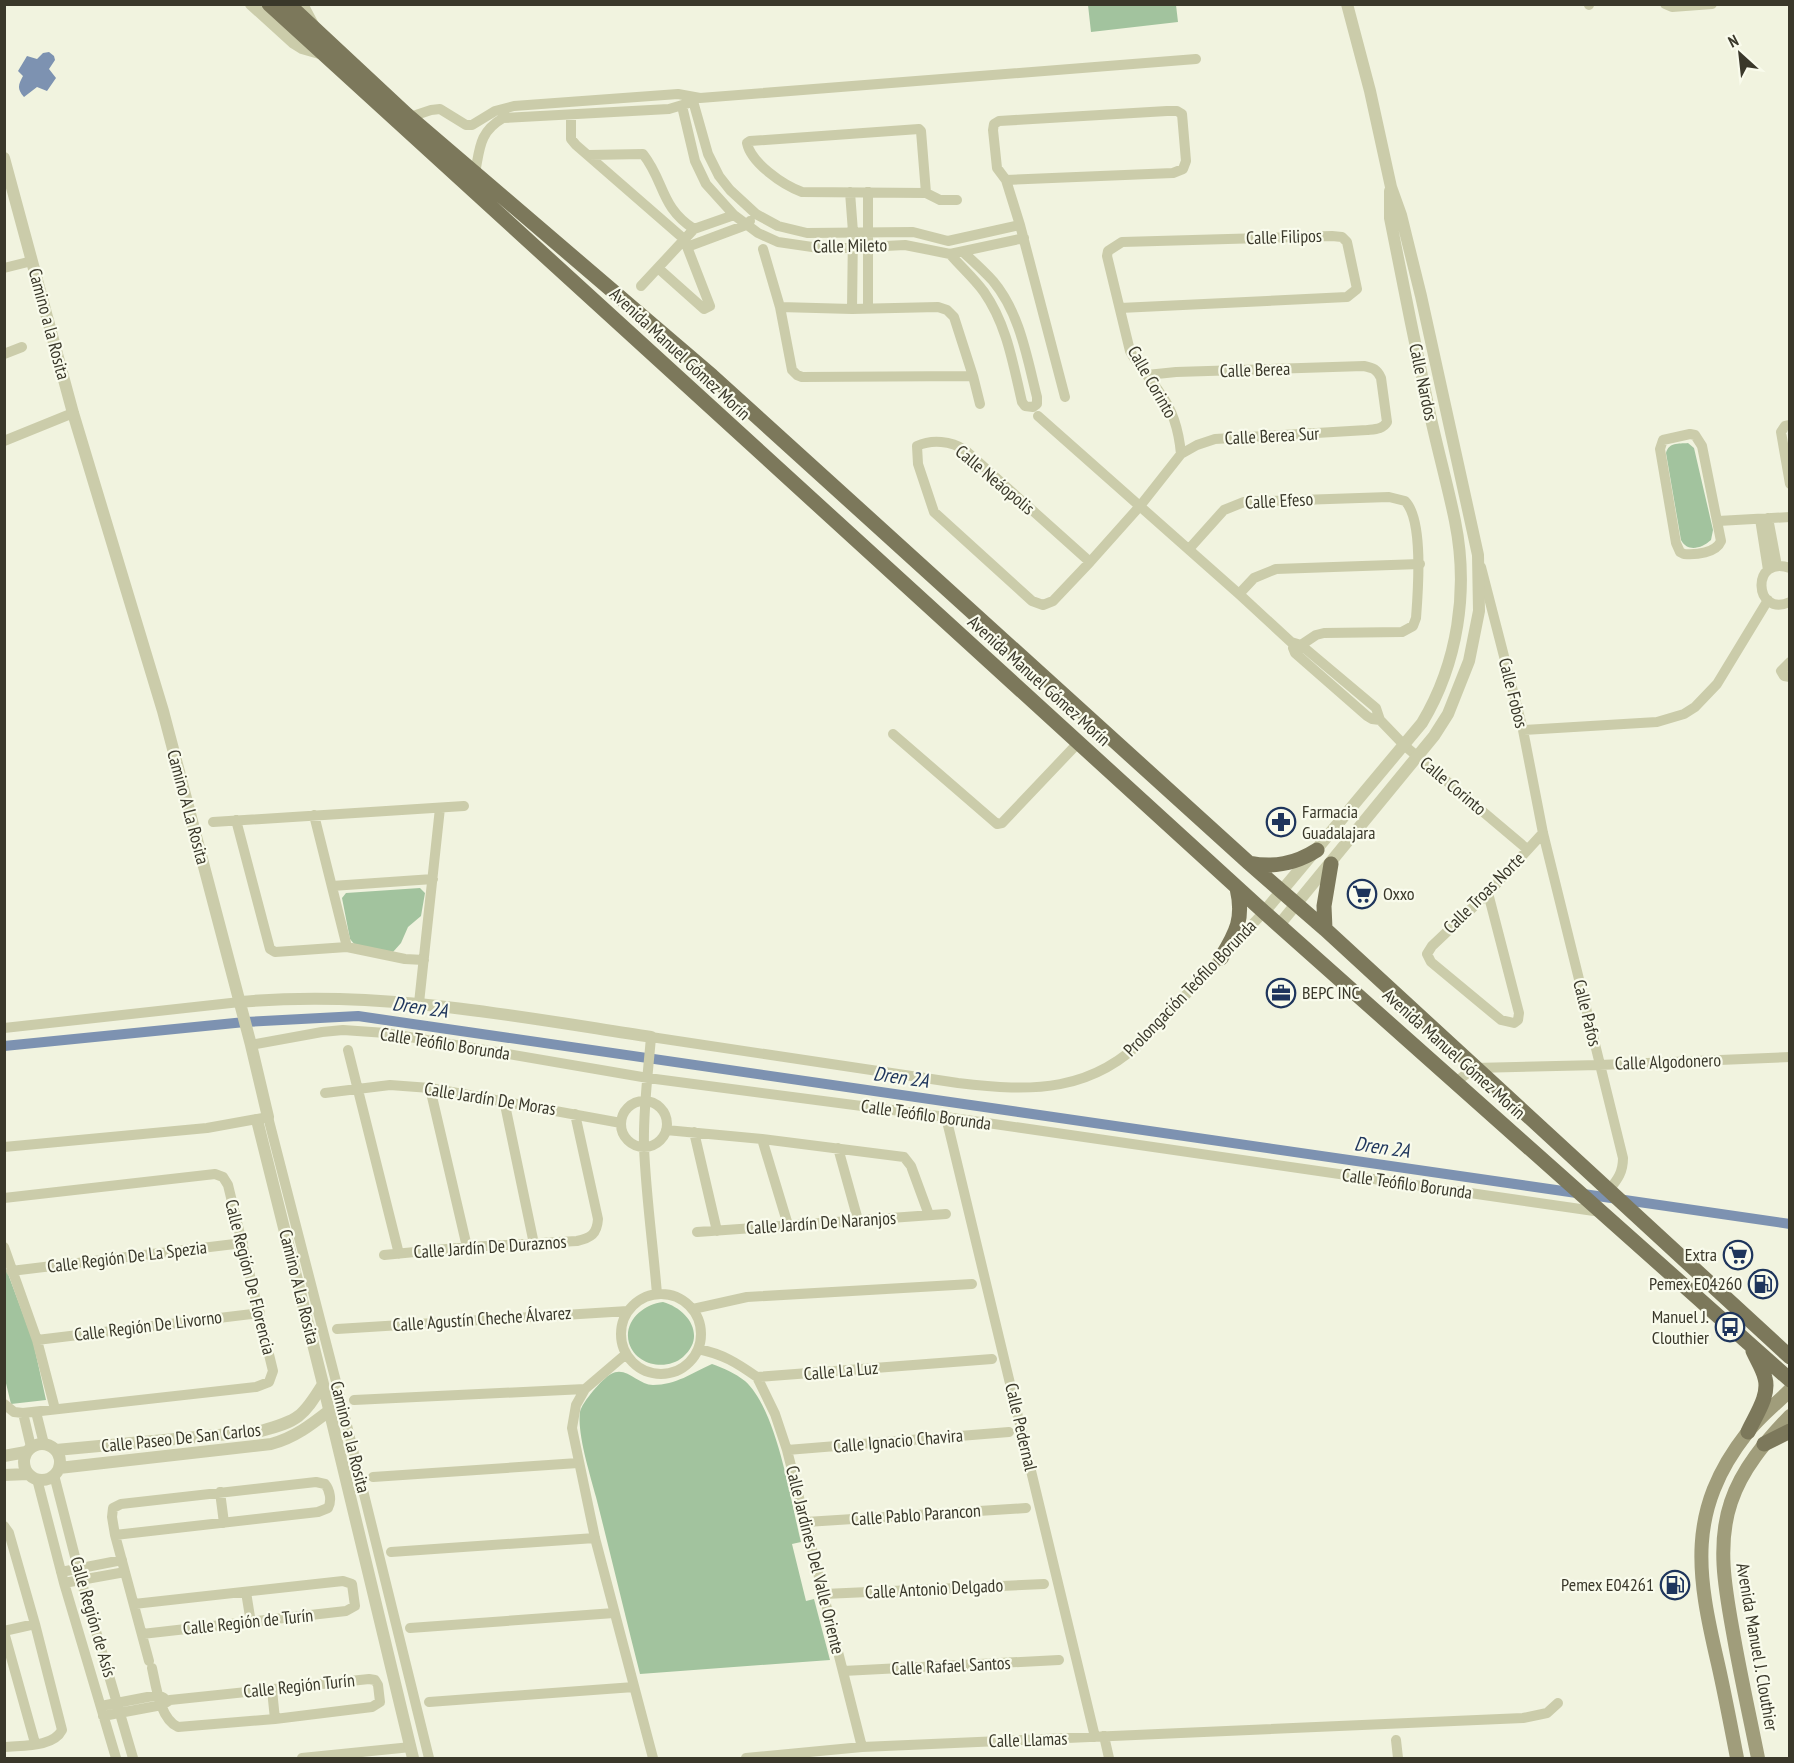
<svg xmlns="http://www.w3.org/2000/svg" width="1794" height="1763" font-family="'PT Sans Narrow',sans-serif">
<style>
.green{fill:#a2c39e}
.water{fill:#7d92b1}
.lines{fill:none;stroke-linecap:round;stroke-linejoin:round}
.canal{stroke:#7d92b1;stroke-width:10}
.minor{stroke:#cbccaa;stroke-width:10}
.tertiary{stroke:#cbccaa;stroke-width:12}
.secondary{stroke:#a09d7b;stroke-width:14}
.primary{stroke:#7c785b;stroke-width:15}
.labels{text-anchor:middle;stroke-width:4.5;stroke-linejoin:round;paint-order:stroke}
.street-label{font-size:18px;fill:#3a382a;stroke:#f9fbec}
.poi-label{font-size:18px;fill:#3a382a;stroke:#f9fbec;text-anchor:end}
.water-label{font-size:20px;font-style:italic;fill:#1e355c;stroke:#f9fbec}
</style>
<rect width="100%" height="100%" fill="#f1f3df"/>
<path class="green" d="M1088 5H1176L1178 22 1091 32Z
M1688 443 1694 448 1713 530 1711 540C1702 548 1688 553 1681 540L1666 453C1669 442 1678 444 1688 443Z
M420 888 425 893 421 916 408 927 401 943 393 952 355 945 350 939 342 898 346 893Z
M4 1263 33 1341 46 1400 11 1404 4 1375Z
M663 1302C688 1309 707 1336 683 1357 667 1371 636 1366 629 1343 623 1322 643 1304 663 1302Z
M712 1364C723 1368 735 1373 745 1381 777 1410 790 1498 801 1542L792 1544 806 1601 814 1599 830 1660 640 1674C625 1615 611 1556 596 1497 590 1474 577 1434 580 1412 582 1402 603 1378 611 1374 626 1365 638 1385 653 1385 676 1385 692 1373 712 1364Z"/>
<path class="water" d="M49 52 54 56 55 60 49 69 56 78 47 91 37 87 24 97C17 89 18 85 23 76L18 71 27 56 37 59 43 53Z"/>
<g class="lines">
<path class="canal" d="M4 1046 245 1022 358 1016 1790 1224"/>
<path class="minor" d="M1589 4V5
M1665 4 1672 7 1712 4
M693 101 708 154 719 176 730 190 756 214 778 226 807 233 913 232 948 241 1020 225
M682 106 695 161 706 184 734 215 758 233 778 242 826 249 905 245 950 254 1024 238
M571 115V139L576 145 684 239 710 306 704 309 658 268
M410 117 431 110 440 109 466 125H472L495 111 514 106 678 94 700 98 1196 59
M589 155 643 154C665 182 660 207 694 229
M472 177 475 173C480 148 479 132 503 118L669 109 689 103
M1006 180 1173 173 1183 169 1186 161 1182 114 1177 111H1167L999 121 994 124 993 130 997 168 1006 180 1020 225 1065 397
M850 192 853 232 852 309
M868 192V308
M926 193 921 131 919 129 750 141 747 143C751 163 783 185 802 192L926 193 940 200H957
M687 247 746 225 750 221
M763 249 780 307 792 370 797 375 802 377 973 376
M950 254C961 267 974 278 984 292 1007 325 1013 364 1022 402L1025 406 1033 407 1037 404V397C1027 358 1020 313 993 281 984 271 973 261 963 252
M4 268 32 261
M641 286 694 229 734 215
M780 307 852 309 938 307 947 310 954 317 973 376 980 404
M1120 308 1347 297 1357 289 1347 242 1342 237 1332 236 1122 242 1108 251 1107 256 1130 351C1138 367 1151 378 1160 393 1174 411 1179 432 1181 454
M4 354 22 347
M1038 416 1239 594 1291 642 1301 645 1376 708 1380 720 1405 746 1527 849
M1790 425 1785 426 1781 432 1790 484
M1690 434 1695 435 1702 446 1721 541C1716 553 1696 555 1684 554L1680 552 1676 543 1660 449 1663 440Z
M4 441 73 413
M1768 518 1777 566
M1760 519 1768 570
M1718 521 1790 517
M1189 549 1224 510 1244 502 1389 497 1405 501C1424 520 1418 592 1416 618L1413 626 1402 632 1324 633 1316 635 1301 645 1295 653
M1090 562 965 450C951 441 932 439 917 446L918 464 934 512 1032 601 1043 605 1053 601 1090 562 1140 506 1181 454 1197 445 1215 439 1367 430C1376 429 1383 429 1387 422L1381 378C1377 369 1373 368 1364 366L1176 372 1147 375
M1481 567 1523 730 1543 833 1623 1158C1623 1172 1618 1179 1609 1190
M1790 568C1751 554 1753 618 1790 602
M1239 594 1254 578 1276 569 1420 564
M1293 648 1295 653 1367 716 1372 719 1380 720
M1790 662 1781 671 1784 676 1790 677
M1523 730 1657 722 1684 714 1695 707 1717 684 1768 600
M893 734 997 824 1002 823 1078 743
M314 815 347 947
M236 820 270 949 275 952 347 947 405 959 424 960
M213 822 464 806
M332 886 433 879
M1488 893 1519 1013 1518 1020 1514 1023 1501 1020 1431 962 1427 954 1432 946 1488 893 1543 833
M419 1003 440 808
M4 1028 240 1002
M251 1045 322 1032 343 1030 386 1033 648 1078 946 1117 1601 1212
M348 1050 399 1254
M1456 1082 1474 1068 1599 1065 1790 1057
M430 1088 467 1247
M325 1093 390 1085 430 1088 621 1123
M504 1100 534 1244
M621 1124a23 23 0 1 1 46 0a23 23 0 1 1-46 0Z
M946 1117 1095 1737
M666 1130 762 1139 904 1157 911 1166 929 1215
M694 1132 717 1231
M762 1139 788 1225
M4 1147 207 1128 268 1117 341 1401 429 1758
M838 1148 858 1220
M4 1198 215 1174 223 1177 228 1185 273 1371 269 1382 256 1387 23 1413 14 1412 4 1404
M697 1232 946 1214
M4 1247 37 1340 55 1409
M384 1255 467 1247 577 1241C591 1238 597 1234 598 1219L575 1114
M11 1271 243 1243
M657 1294C653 1245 646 1196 644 1147 643 1110 648 1074 651 1037L958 1083C1032 1092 1093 1093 1148 1035L1264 912
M621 1334a40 40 0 1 1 80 0a40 40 0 1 1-80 0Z
M693 1309 747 1297 972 1284
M337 1329 628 1311
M37 1340 260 1313
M698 1349C723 1354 737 1363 757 1377L992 1359
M626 1354 585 1389 576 1405 572 1428 595 1538 653 1758
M757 1377 775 1414 787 1450 862 1747
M354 1400 585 1389
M36 1412 44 1444
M23 1413 31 1447
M787 1450 1009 1432
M54 1475 81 1580 133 1758
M373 1477 578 1463
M37 1479 64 1583 116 1758
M220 1492 224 1523
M806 1522 1026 1508
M4 1526 9 1533 35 1624 62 1730C53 1748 21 1745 4 1747
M115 1535 318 1512 328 1508C332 1501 330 1490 325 1484L316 1482 121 1504 113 1508 112 1517 115 1535 149 1661
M391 1552 595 1538
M61 1572 122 1560
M64 1583 125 1572
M246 1592 251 1623
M824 1594 1044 1584
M134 1604 343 1581 352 1584 355 1606 346 1611 142 1634
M410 1628 614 1613
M4 1631 35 1624
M4 1632 35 1743
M843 1671 1059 1660
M272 1690 275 1719
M429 1702 634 1687
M101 1706 158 1695 164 1698
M103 1716 162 1705 170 1700 369 1679 375 1680 378 1685 380 1702 372 1707 275 1719 178 1727C160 1719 156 1686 152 1668
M1104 1736 1109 1758
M1396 1740 1398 1758
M302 1758 411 1747
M746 1758 862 1747 1523 1718 1547 1713 1558 1703"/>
<path class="tertiary" d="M251 4 294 43 302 48 323 54
M302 4 313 25
M4 158 73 413 163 711 251 1045 268 1117
M1264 912 1422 723C1458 663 1469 590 1455 521 1447 482 1436 444 1428 405 1415 343 1402 280 1390 218V191
M1279 925 1434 736 1448 714 1469 661 1479 611 1478 555 1421 296 1401 215 1391 187 1370 91 1347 4
M240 1002C378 989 514 1016 651 1037
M257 1120 323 1384 413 1758
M24 1462a18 18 0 1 1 36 0a18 18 0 1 1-36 0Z
M56 1450 261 1431C298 1421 303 1417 323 1384
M4 1456 26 1452
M59 1468 271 1444C294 1438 311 1425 330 1410
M4 1475 28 1474"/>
<path class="secondary" d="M1737 1758C1731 1727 1725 1695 1718 1664 1697 1574 1686 1511 1747 1433 1759 1417 1776 1404 1790 1390
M1758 1758C1750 1718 1741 1678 1734 1638 1726 1593 1716 1546 1731 1502 1742 1469 1765 1442 1790 1416"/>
<path class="primary" d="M269 4 1264 912 1790 1380
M288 4 407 115 712 376 1249 863 1325 929 1790 1357
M1249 863C1274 868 1295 864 1317 850
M1325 929 1324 906 1331 864
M1221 958C1237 932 1244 918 1237 888
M1748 1432C1755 1416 1770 1396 1765 1378 1763 1369 1757 1360 1753 1351
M1764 1444 1790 1431"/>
</g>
<defs>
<g id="pharmacy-ring" transform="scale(1.5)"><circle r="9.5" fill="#f9fbec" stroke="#1e355c" stroke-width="1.5"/><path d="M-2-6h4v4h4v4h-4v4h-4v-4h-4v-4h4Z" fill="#1e355c"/></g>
<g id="supermarket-ring" transform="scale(1.5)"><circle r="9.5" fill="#f9fbec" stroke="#1e355c" stroke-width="1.5"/><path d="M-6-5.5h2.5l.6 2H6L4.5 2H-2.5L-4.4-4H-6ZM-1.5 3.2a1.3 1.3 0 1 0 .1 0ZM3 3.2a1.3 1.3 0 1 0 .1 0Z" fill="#1e355c"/></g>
<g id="office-ring" transform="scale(1.5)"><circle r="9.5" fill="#f9fbec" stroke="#1e355c" stroke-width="1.5"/><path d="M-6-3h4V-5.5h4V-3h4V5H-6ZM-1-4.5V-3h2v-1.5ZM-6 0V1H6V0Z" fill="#1e355c"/></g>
<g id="fuel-ring" transform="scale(1.5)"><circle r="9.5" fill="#f9fbec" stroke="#1e355c" stroke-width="1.5"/><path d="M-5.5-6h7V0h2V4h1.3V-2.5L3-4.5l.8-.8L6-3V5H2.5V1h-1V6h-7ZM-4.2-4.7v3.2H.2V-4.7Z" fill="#1e355c"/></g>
<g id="bus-ring" transform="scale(1.5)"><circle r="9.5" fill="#f9fbec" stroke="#1e355c" stroke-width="1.5"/><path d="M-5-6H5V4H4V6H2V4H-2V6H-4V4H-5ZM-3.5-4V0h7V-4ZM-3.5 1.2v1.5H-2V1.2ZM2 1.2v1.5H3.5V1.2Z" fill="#1e355c"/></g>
</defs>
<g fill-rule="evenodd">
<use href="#pharmacy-ring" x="1281" y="822"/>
<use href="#supermarket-ring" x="1362" y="894"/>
<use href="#office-ring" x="1281" y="993"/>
<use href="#supermarket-ring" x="1738" y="1255"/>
<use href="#fuel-ring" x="1763" y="1284"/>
<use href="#bus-ring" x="1730" y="1327"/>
<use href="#fuel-ring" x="1675" y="1585"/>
</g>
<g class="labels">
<g class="street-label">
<text transform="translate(1284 237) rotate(-2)" y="6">Calle Filipos</text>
<text transform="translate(850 246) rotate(-1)" y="6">Calle Mileto</text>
<text transform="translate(49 324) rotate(75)" y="6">Camino a la Rosita</text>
<text transform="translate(680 354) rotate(43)" y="6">Avenida Manuel Gómez Morín</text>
<text transform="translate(1255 370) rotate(-2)" y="6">Calle Berea</text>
<text transform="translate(1152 382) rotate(60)" y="6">Calle Corinto</text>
<text transform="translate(1423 382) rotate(78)" y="6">Calle Nardos</text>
<text transform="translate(1272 436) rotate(-3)" y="6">Calle Berea Sur</text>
<text transform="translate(995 480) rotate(40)" y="6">Calle Neáopolis</text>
<text transform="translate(1279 501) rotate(-3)" y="6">Calle Efeso</text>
<text transform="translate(1039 681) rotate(42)" y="6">Avenida Manuel Gómez Morín</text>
<text transform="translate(1513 693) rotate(76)" y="6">Calle Fobos</text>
<text transform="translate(1453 786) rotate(40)" y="6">Calle Corinto</text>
<text transform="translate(188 807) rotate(75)" y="6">Camino A La Rosita</text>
<text transform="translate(1484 893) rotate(-45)" y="6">Calle Troas Norte</text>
<text transform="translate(1190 988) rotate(-46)" y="6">Prolongación Teófilo Borunda</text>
<text transform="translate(1587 1013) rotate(76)" y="6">Calle Pafos</text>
<text transform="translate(445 1044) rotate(9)" y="6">Calle Teófilo Borunda</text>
<text transform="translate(1454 1054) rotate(42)" y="6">Avenida Manuel Gómez Morín</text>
<text transform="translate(1668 1062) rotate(-2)" y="6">Calle Algodonero</text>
<text transform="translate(490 1099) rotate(9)" y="6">Calle Jardín De Moras</text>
<text transform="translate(926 1115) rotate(8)" y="6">Calle Teófilo Borunda</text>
<text transform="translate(1407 1184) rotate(8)" y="6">Calle Teófilo Borunda</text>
<text transform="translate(821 1223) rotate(-4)" y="6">Calle Jardín De Naranjos</text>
<text transform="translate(490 1247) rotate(-4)" y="6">Calle Jardín De Duraznos</text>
<text transform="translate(127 1257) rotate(-7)" y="6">Calle Región De La Spezia</text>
<text transform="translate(250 1277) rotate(76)" y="6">Calle Región De Florencia</text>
<text transform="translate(299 1287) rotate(76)" y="6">Camino A La Rosita</text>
<text transform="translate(482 1319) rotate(-4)" y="6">Calle Agustín Cheche Álvarez</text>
<text transform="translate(148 1326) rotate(-7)" y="6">Calle Región De Livorno</text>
<text transform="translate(841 1371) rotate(-5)" y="6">Calle La Luz</text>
<text transform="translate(1021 1427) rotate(77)" y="6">Calle Pedernal</text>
<text transform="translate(350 1437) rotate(76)" y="6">Camino a la Rosita</text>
<text transform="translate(181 1438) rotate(-6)" y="6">Calle Paseo De San Carlos</text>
<text transform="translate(898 1441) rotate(-5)" y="6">Calle Ignacio Chavira</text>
<text transform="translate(916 1515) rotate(-4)" y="6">Calle Pablo Parancon</text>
<text transform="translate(815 1560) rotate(76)" y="6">Calle Jardines Del Valle Oriente</text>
<text transform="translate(934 1589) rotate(-3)" y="6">Calle Antonio Delgado</text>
<text transform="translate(93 1617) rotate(74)" y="6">Calle Región de Asís</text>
<text transform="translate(248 1622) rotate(-6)" y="6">Calle Región de Turín</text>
<text transform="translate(1757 1647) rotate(80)" y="6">Avenida Manuel J. Clouthier</text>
<text transform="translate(951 1666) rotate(-3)" y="6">Calle Rafael Santos</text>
<text transform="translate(299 1686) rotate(-6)" y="6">Calle Región Turín</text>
<text transform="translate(1028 1740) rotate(-2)" y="6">Calle Llamas</text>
</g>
<g class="poi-label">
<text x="1302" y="818" text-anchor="start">Farmacia<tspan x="1302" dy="21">Guadalajara</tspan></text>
<text x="1383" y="900" text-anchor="start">Oxxo</text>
<text x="1302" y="999" text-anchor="start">BEPC INC</text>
<text x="1717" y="1261">Extra</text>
<text x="1742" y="1290">Pemex E04260</text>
<text x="1709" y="1323">Manuel J.<tspan x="1709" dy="21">Clouthier</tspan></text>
<text x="1654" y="1591">Pemex E04261</text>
</g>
<g class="water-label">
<text transform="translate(420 1007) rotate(8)" y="7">Dren 2A</text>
<text transform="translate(901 1077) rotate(8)" y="7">Dren 2A</text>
<text transform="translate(1382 1147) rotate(8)" y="7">Dren 2A</text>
</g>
</g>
<rect width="1794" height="1763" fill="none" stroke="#3a382a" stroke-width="12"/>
<g transform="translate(1740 54) rotate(333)" stroke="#f9fbec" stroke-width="4.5" paint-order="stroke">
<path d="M0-4.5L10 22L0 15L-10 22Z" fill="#3a382a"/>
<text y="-9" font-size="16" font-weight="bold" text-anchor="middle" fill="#3a382a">N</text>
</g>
</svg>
